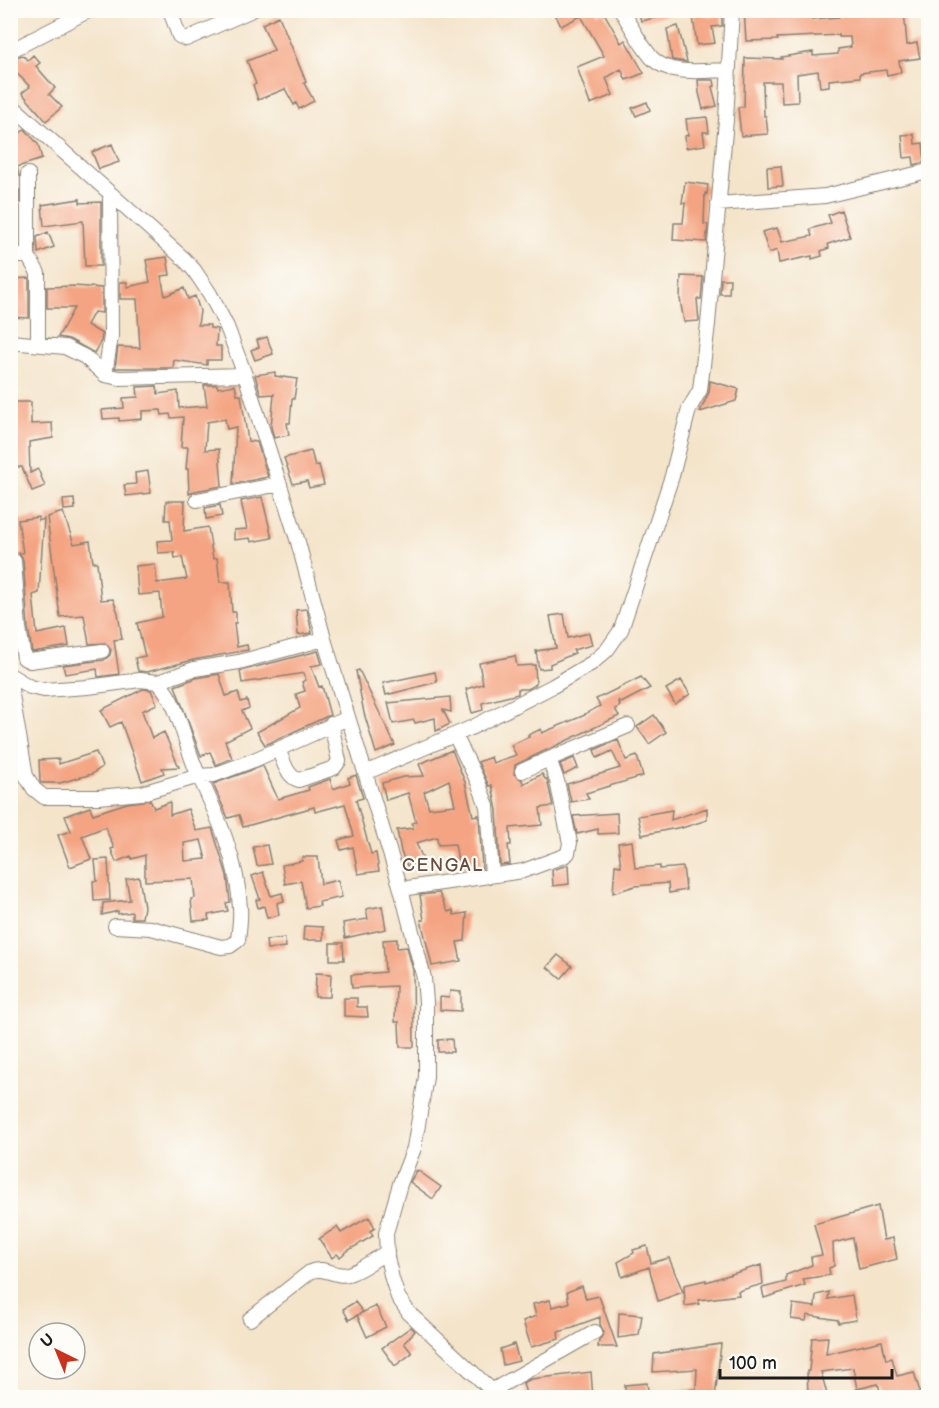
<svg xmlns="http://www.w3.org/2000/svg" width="939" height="1408" font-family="'Balsamiq Sans',sans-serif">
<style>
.building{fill:#f4a482;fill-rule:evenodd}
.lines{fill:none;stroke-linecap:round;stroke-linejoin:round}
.minor-casing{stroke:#888073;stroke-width:16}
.minor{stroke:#fff;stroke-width:14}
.labels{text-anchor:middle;stroke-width:4.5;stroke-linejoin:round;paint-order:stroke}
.quarter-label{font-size:18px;letter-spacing:1.5px;fill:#684c40;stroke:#fdfcf7}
</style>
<rect width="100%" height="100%" fill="#fdfcf7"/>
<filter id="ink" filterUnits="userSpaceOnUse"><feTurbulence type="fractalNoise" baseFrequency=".0167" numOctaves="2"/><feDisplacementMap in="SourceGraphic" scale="12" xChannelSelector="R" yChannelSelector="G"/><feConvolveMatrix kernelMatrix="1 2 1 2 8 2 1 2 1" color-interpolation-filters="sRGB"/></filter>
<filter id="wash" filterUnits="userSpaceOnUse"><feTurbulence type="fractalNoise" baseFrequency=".008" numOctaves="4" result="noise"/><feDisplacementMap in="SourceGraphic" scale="24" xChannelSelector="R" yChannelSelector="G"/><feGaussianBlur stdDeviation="1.35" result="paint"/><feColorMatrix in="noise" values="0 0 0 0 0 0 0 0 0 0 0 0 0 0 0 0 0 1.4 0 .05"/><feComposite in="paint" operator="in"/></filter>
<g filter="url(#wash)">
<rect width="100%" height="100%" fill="#f4e4ca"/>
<g id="blocks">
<path class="building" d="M553 10H596L598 14 603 11 621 43 625 40 644 73 626 80 621 69 606 78 613 95 590 104 577 67 604 56 581 16 561 26Z
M638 10H672V14L641 21Z
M692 10H705L707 17 722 15V26L712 27 715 43 697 45Z
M744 10H811L812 19 839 17V10H864V13L904 10 907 45 917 43 920 58 899 61 901 72 887 75 886 70 860 73V77L829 80V86L820 87 818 71 797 74 798 102 782 103 781 82H763L764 116H766L768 134 741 136 738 107H744L745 58 782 59 781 57 813 52V56L838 54V49L851 47 850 37H839V35L777 38 778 40 746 41Z
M279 16 306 82 304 83 314 101 299 109 296 103 294 105 285 89 258 100 253 85 256 84 247 61 274 50 262 24Z
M678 26 687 62 672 60 667 29Z
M22 55 28 60 33 55 40 63 36 66 55 88 49 94 62 107 46 121 22 93 30 87 10 66V60Z
M698 80H714L715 86 712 87 717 106 703 109 699 93Z
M647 102 650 110 636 116 632 108Z
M707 117 709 132H703L705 145 686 148 685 136 688 135 686 119Z
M10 122H12L17 136 25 129 38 144 42 159 17 167 19 176 10 179Z
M914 134 915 144 923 143 925 162 914 165 913 157 904 158 902 135Z
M112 144 119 162 99 169 92 152Z
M781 166 783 186 768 187 767 167Z
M685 182 708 185 707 194 705 193 704 224 708 225 706 242 673 240 674 223H683L685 203H682Z
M19 190V203H10V191Z
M80 199V203L101 202V266H85L83 221 44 226 42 205Z
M841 210 850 237 828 244 829 248 821 251 822 256 812 259V256L779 263 777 250 769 253 762 232 777 228 782 242 812 236 810 229 831 223 828 215Z
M48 232 54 247 38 253 37 237Z
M167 257 170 275 161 276 165 296 184 288 188 299 195 296 200 311 198 325H210V328L217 329 216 346H221V360H207V365L174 360 173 368H115L118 347 140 348 137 299H120V282H127V287L150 282 146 260Z
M681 276 703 277 701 299H697L699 321 684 322 680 299Z
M29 278V318L10 317V279Z
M721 279H730L729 294H720Z
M74 286 102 288V313L94 312 87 325 102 334 101 341 94 353 69 339 58 337 74 308H47V287Z
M267 337 273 354 255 360 251 350 259 347 257 340Z
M275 372V376L297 379 294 399H292L290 423H287L289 435 274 438 271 427 274 394 261 395 255 375Z
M710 381 739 389 736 401 700 412 709 392Z
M204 385H217L218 388 235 385 237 395H241L248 441 257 442 268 477 233 484 236 427 227 429 225 419 207 422 205 450 219 449 222 486 195 491 189 494 188 469H186L188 447H181L183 417 171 418 170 414 162 415 161 410 142 411V419L119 421V418L103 419 102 410 124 408 123 398 138 397 137 387 157 386 158 394 178 391 179 408 207 406Z
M10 402H31V424L52 423 53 438 29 442 30 473 38 469 45 486 32 491 22 467H10Z
M311 451 315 466 319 465 324 485 309 488 307 481 293 484 284 458Z
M148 471 151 493 126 496 124 485 136 484 135 473Z
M262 497 272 538 251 542 250 538 234 540V530L247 529 241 501Z
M74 499 75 509 64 510 63 500Z
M166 501H185L184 531 208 527 213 559 217 558 220 582H230L232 612H236V623H234L237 647 247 645 248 650 193 660 147 672 138 671 135 658 145 656 137 623 162 617 160 593 138 595 136 566 155 564 157 583 187 579 182 557 175 558 174 552 158 553 157 541 172 540 170 520H165Z
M220 505 222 516 206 519 205 508Z
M63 512 74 544 90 541 93 562H97L101 600 113 599 118 613 122 639 114 640 119 674 98 677 97 669 65 674 63 665 104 660 110 655 111 650 105 643 89 644 84 615 60 617 47 517Z
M38 517V521L44 519 39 593 33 595 37 634 66 628 69 646 32 652 28 627 23 560 19 553H23L18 520Z
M307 609 312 633 298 635 296 610Z
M564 614 568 638 589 633 592 645 573 650 575 653 550 664V668L539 669 536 651 556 648 550 616Z
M318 651 322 664 311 666 319 687 322 686 330 715 265 745 257 732 300 708 296 694 305 691 302 682 306 680 304 673 242 683 240 671Z
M515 656 517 666 535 665 536 684 528 689H518V694L482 703 483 710 472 713 466 689 483 684 479 663Z
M359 670 395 745 376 753 364 713 356 671Z
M435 672 437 682 386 695 383 683Z
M219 674 226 696 238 692 241 702 247 700 249 708 242 711 250 728 225 741 232 758 216 765 210 752 201 756 175 686 196 678Z
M641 677 650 688 621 703 618 700 620 706 615 709 619 716 515 765 514 774 522 780 523 784 542 774 545 779H547L553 806 540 808 542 825 510 828 511 845H508L510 864 500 865 497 810 492 785 489 786 478 762 491 757 493 763 516 755 511 745 529 737 528 735 541 729 542 733 585 715V714L600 706 596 699Z
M681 680 690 694 675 704 666 689Z
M143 689 151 690 157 704 142 711 152 738 164 732 179 767 162 768 164 773 142 781 121 722 110 727 101 710Z
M450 697 451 712 443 710 450 724 436 731 435 718 415 723 414 720 393 724 388 703Z
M654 715 666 732 649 744 637 727Z
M618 740 626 760 637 756 643 776 586 793 589 799 571 802 567 784 620 768 612 751 597 758 594 750Z
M452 750 465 782 473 816 479 815 482 868 469 870 468 865 459 867 455 844 438 845 437 837 416 843 423 859 407 866 401 852 397 830 413 828 412 823 416 822 408 793 386 800 382 783 403 777 424 776 419 764ZM449 780 455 805 429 808 424 792Z
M96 752 102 767 92 774 60 783H41L40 781 39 760 59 759V764Z
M574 758 578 768 564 775 560 764Z
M263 766 278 799 309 790 308 787 330 779 333 789 350 783 348 778 356 775 363 798 356 800 371 854 376 853 379 871 358 874 353 847 341 850 338 840 354 836 345 804 315 812 314 807 243 827 239 815 228 818 213 784Z
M150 800 154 808 170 802V815L188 809 196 831 212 828 227 875 230 902 226 903 228 911 208 915 209 920 193 921 191 899 195 898 193 879 145 881V855L132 859 131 856 116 862 111 849 114 848 105 827 82 836 91 859 70 867 58 835 71 831 65 816 90 807 93 814 127 803ZM201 840 206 859 185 861 184 843Z
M707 808V820L682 828V827L642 835 638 816 672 810 671 820Z
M617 813 618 833 598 834V829L577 834 573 816Z
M632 841 635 868 660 866V869L683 867 686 890 669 893 668 883 635 886 613 893 615 865 621 866 618 843Z
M267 845 271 864 257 866 253 847Z
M302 857H318L321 884 338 880 342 897 319 902 320 906 306 908 301 881 285 884 282 865 302 861Z
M108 859 110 900 94 901 93 881H97L95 860Z
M568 865 569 884 553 886 552 870Z
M263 872 271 896 282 893 284 901 277 903 279 915 267 918 264 906 258 908 256 900 260 899 252 876Z
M139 877 144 907 142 918H132V912L118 914V911L102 915 103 903 130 900 126 879Z
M439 893 448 912 453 910 454 915 467 913 465 941 457 942 461 961 432 966 421 920H424L420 895Z
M382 906 386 929 345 938 343 923 368 919 366 909Z
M304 926 323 927V940H303Z
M285 938 286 947 267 949 266 940Z
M397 939V948L407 947 413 970 414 1047H400L399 1022H395L396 986 352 988 351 975 385 972 383 940Z
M330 943H343L344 960H330Z
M558 955 572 966 561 979 547 967Z
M316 973 331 974 330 997H315Z
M450 991 461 992V1011L440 1010V997L449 998Z
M344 998H357V1007H367L368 1017 344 1016Z
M452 1039 453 1052H438V1040Z
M417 1170 441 1187 433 1199 410 1182Z
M878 1206 884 1240 893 1238 897 1259 859 1269 853 1238 833 1243 834 1266 829 1268 830 1275 803 1279 805 1285 764 1298 762 1288 786 1282V1275L812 1265 811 1257 822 1255 814 1224Z
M369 1217 375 1228 370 1231 373 1236 347 1251 340 1257 337 1254 332 1258 319 1239 337 1227 341 1233Z
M647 1246 651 1263 669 1258 683 1292 658 1301 649 1267 622 1277 618 1262 634 1253 633 1250Z
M761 1265 763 1284 738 1291 739 1295 699 1300V1304L685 1306 684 1285 706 1280V1282Z
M582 1286 586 1299 599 1296 617 1347H598L599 1340 604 1333 600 1324V1317L575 1326 576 1327 558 1332 559 1339 531 1347 523 1321 536 1316 533 1304 550 1300 552 1307 569 1303 567 1292Z
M829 1292 828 1299 852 1295 856 1320 838 1323V1320L807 1315 806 1321 791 1319 793 1304 815 1307 816 1295Z
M355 1302 363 1312 349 1320 343 1309Z
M376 1306 386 1327 367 1337 357 1315Z
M619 1313 642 1315 639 1335 618 1338Z
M411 1327 415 1331 404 1343 412 1353 395 1366 382 1348Z
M828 1337 826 1354 882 1341 886 1360 892 1358 897 1376 914 1372 920 1392 900 1398H882L878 1384 857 1389 853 1368 821 1372 827 1394H808L807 1371H809L812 1338Z
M514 1344 519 1361 503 1365 500 1349Z
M721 1344 715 1398H673V1391L696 1389 697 1369 653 1372 654 1354Z
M591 1372 593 1398H527L523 1383 531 1379Z
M647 1383 649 1398H625V1385Z"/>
</g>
</g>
<g filter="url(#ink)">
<use href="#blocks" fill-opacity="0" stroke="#888073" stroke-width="1.5"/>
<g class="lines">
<g class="minor-casing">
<path id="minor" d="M170 10 179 36 186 39 252 10
M621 10C631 26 640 44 652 58 670 77 706 70 729 70
M10 51 90 10
M10 104 184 259 194 270 210 294 227 327 245 375 298 542 324 639 401 889 424 978 426 1002V1077L414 1148 400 1184 386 1233 387 1257 392 1279 398 1297 409 1313 500 1398
M28 174V256L38 273V343
M110 194 111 336 105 375 119 378 245 375
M718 204 825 196 928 171
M10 256H28
M10 342 65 347 85 357 105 375
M197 500 280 484
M14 561 19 628 24 658 30 661 102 651
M10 675 30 687 44 690 88 687 140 680 158 682C181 706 184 746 199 776L214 775 254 760 348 718
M158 682 194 669 239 662 324 639
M10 684 26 776 34 789 44 797H98L142 793 199 776C218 817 238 861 240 908 241 918 239 930 238 940L230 946 221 947 151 928 115 926
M455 735 478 782 487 806 492 875
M278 749C283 760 287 777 299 780L334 768 339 761 331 724
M522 771 549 759
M365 773 473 727 553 686 592 663 607 650 621 630 672 476 689 409 700 390 708 324 726 120 732 10
M401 889 523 871 564 856 568 853 570 843 557 781 549 759 628 726
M250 1319 310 1272C324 1265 335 1278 348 1274 359 1272 376 1258 387 1252
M493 1390 595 1332"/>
</g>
<use href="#minor" class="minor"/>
</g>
</g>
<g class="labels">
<g class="quarter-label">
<text x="443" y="871">CENGAL</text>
</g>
</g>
<rect width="939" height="1408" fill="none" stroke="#fdfcf7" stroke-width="36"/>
<g transform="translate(57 1351) rotate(317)"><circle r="28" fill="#fdfcf7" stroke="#a3a29f" stroke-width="1.5"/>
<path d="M0-4.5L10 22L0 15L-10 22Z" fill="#c8321e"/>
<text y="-9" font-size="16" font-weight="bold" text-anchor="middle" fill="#1c1c1c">U</text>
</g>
<path d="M720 1369v9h172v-9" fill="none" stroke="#1c1c1c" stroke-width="3"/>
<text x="729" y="1369" font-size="18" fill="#1c1c1c" stroke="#fdfcf7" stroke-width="4.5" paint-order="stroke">100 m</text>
</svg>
